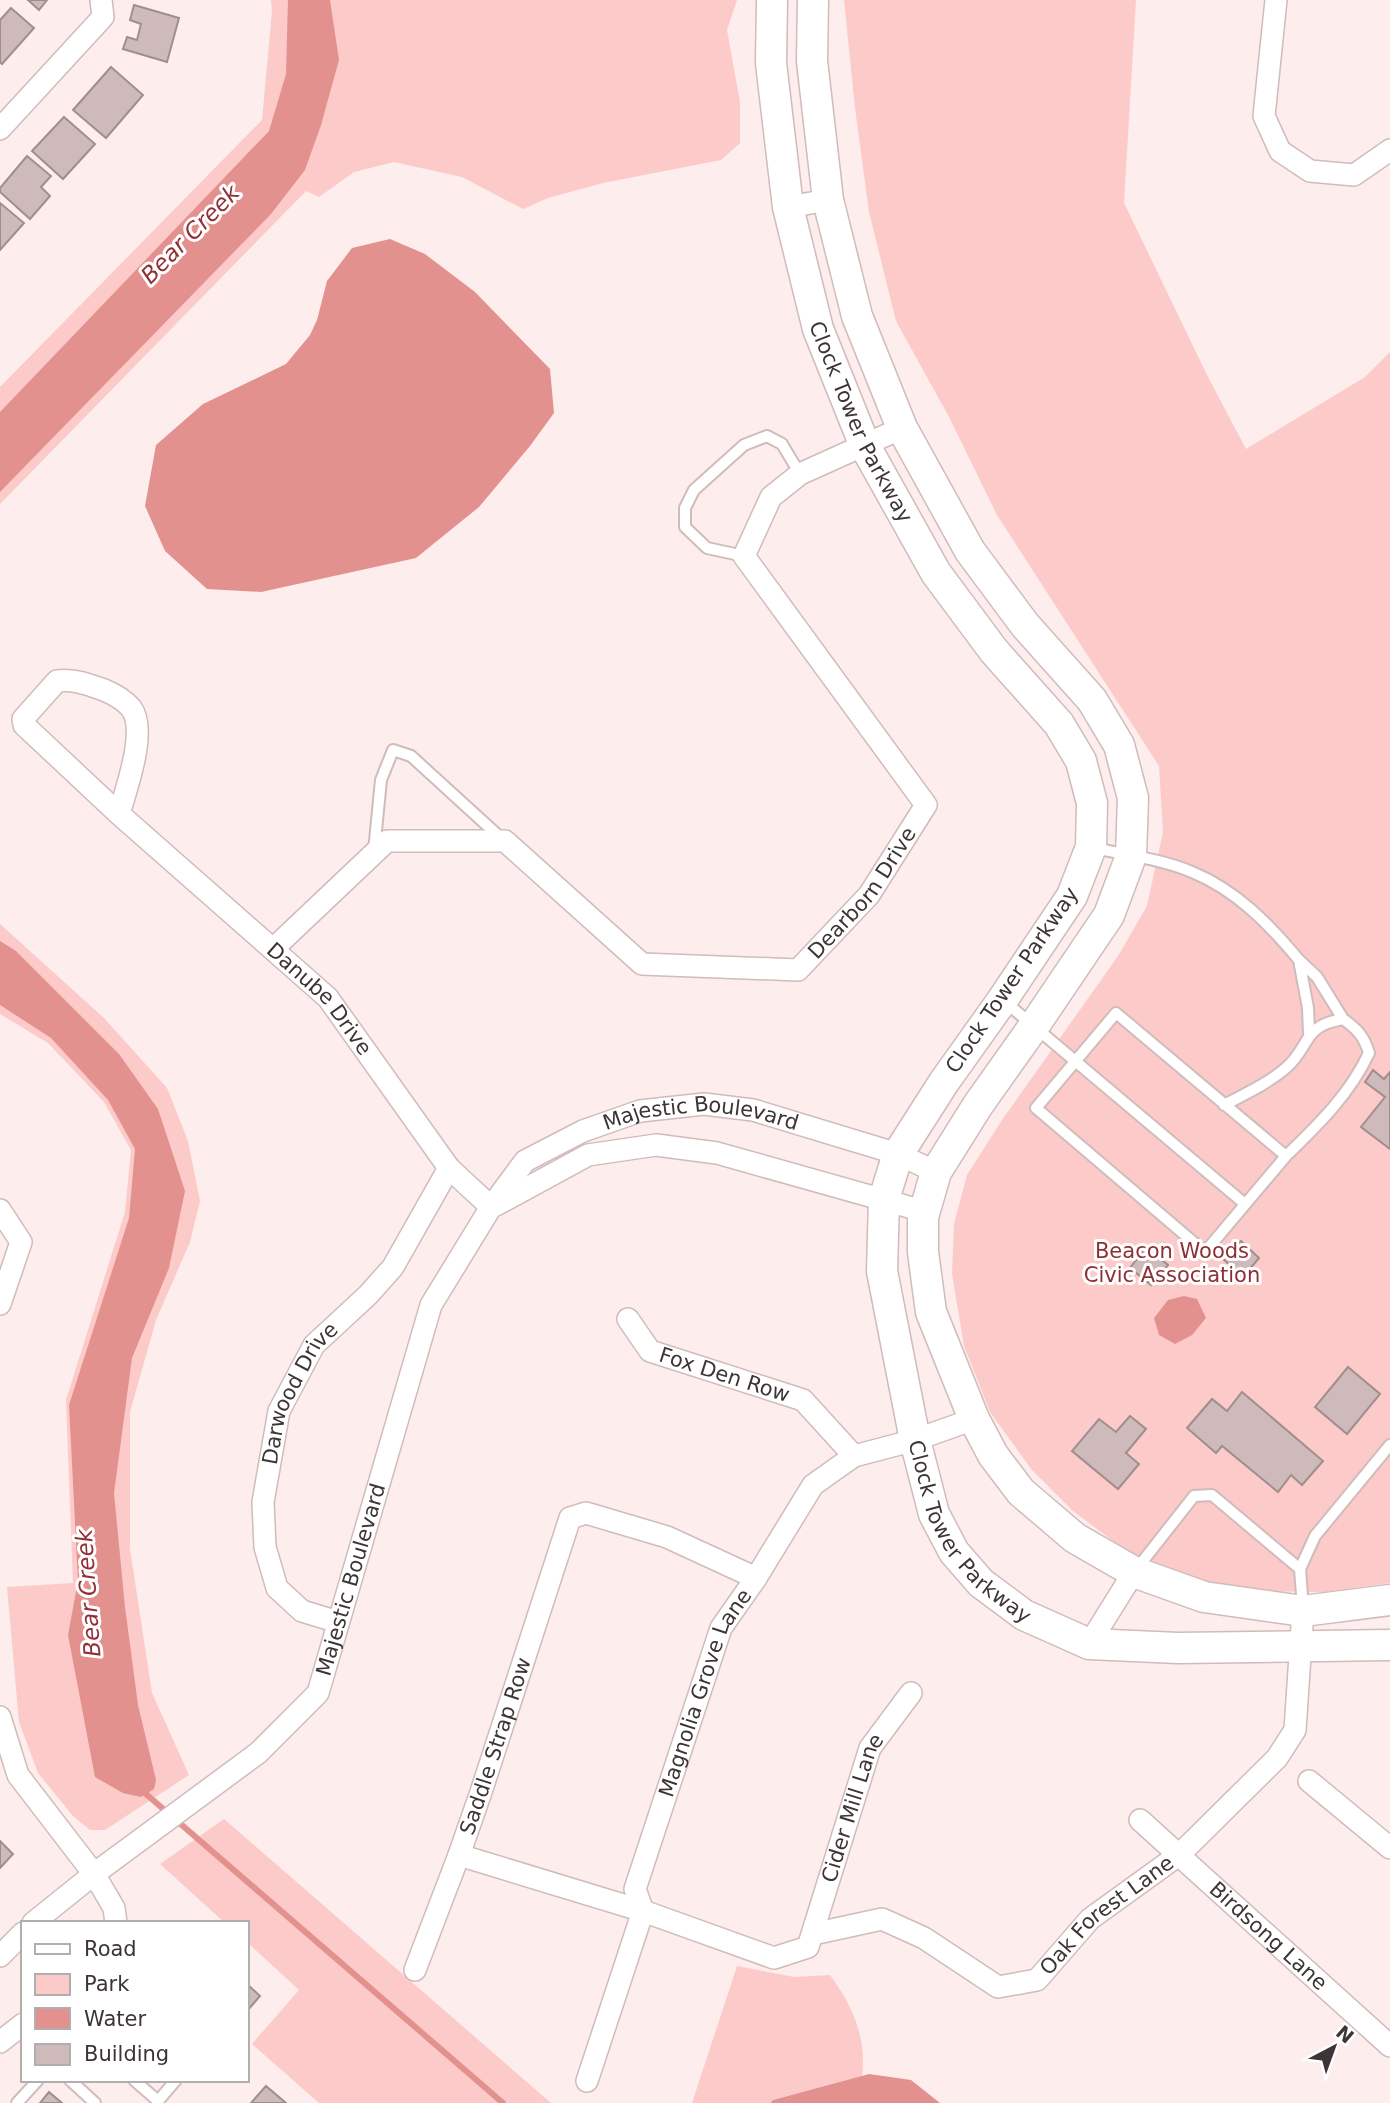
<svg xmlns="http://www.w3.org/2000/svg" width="1390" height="2103" font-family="'DejaVu Sans',sans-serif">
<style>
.green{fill:#fccac8}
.water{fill:#e2918f}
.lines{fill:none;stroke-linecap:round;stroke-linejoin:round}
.stream{stroke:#e2918f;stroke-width:6}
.building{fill:#cebaba;stroke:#a08e8d;stroke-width:2}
.lane-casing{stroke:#cfbcbb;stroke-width:14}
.street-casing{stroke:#cfbcbb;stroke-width:24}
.secondary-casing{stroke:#cfbcbb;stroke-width:33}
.lane{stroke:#fff;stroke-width:10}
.street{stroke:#fff;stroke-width:21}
.secondary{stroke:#fff;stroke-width:30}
.labels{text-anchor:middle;stroke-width:6;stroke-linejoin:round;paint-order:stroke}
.street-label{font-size:21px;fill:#3d3535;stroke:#fff}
.park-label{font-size:21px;fill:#8e2f35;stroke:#fff}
.water-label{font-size:23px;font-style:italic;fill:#903036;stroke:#fff}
</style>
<rect width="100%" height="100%" fill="#fdedec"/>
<path class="green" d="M271 0H737L727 30 740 102V143L721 160 603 183 548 198 523 209 462 177 394 162 354 172 319 197 306 191 0 504V387L262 120 272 11Z
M844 0H1136L1124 203 1208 377 1246 449 1365 377 1390 352V1583L1325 1592 1262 1591 1194 1580 1125 1550 1073 1511 1032 1470 990 1412 964 1346 952 1274 954 1224 967 1175 1002 1120 1118 956 1147 906 1163 832 1159 766 997 515 949 417 896 321 869 212 855 108Z
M0 924 104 1018 167 1088 188 1141 200 1201 190 1242 156 1320 130 1412V1549L152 1693 189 1775 105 1830H90L73 1816 38 1773 19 1722 7 1587 73 1583 66 1400 125 1212 131 1150 104 1102 48 1043 0 1014Z
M224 1819 551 2103H319L252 2044 299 1990 247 1942V1923H225L160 1864Z
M737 1966 794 1977 830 1975C852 2005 867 2037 862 2076L773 2100 770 2103H692Z"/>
<path class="water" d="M288 0H330L339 60 321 125 305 170 271 214 0 492V412L269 131 286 74Z
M390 239 425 254 475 292 550 369 554 413 530 446 479 507 416 558 261 592 207 589 165 551 145 506 156 445 203 404 286 364 310 335 317 320 327 281 352 248Z
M0 941 16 951 119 1054 158 1109 185 1191 169 1268 132 1358 114 1493 125 1607 138 1705 156 1780 154 1789 141 1797 123 1793 95 1777 68 1635 78 1581 69 1405 129 1218 135 1149 108 1100 51 1038 0 1005Z
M1184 1296 1197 1299 1206 1318 1192 1335 1175 1344 1159 1335 1154 1318 1168 1300Z
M869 2074 911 2080 940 2103H770L773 2100Z"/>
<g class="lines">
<path class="stream" d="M142 1787 146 1794 503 2103"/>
</g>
<path class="building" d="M28 0H47L39 10Z
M134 5 179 18 167 62 123 49 127 37 137 40 141 24 130 20Z
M11 8 34 28 2 64 0 62V20Z
M111 67 143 95 106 138 73 110Z
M64 117 95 144 63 179 32 151Z
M27 156 51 176 41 187 50 196 30 219 0 192V188Z
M0 203 24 223 0 250Z
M1373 1070 1384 1079 1390 1072V1149L1361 1127 1385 1097 1365 1082Z
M1241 1241 1259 1258 1243 1277 1224 1260Z
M1146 1247 1168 1265 1151 1285 1130 1268Z
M1348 1367 1380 1394 1347 1434 1315 1407Z
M1242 1392 1323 1461 1302 1485 1291 1475 1278 1492 1222 1446 1216 1453 1187 1428 1212 1399 1227 1411Z
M1130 1416 1146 1429 1126 1453 1139 1464 1118 1489 1072 1451 1099 1419 1116 1432Z
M0 1841 13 1854 0 1868Z
M247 1984 260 1996 247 2011Z
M266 2086 286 2103H251Z
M49 2092 62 2103H40Z"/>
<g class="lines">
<g class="lane-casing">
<path id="lane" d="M744 556 707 548 685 527V508L694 490 744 445 767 436 782 444 800 474
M1093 848C1124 854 1164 860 1192 872 1236 890 1269 924 1299 960
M374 851 381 780 393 750 411 756 502 839
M1004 1001 1245 1204
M1116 1013 1286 1156 1205 1252 1036 1108Z
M1309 1033 1308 1008 1299 960 1317 977 1343 1019
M1224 1105C1245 1094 1269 1083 1287 1067 1311 1045 1302 1026 1343 1019 1357 1029 1364 1036 1369 1053 1350 1094 1318 1125 1286 1156
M1135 1571 1194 1496 1212 1495 1300 1569
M1303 1608 1300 1569 1315 1536 1390 1445
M70 2080 95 2103
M134 2080 158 2101 176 2080
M17 2103 38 2080"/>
</g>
<g class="street-casing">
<g id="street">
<path d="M1276 0 1264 116 1280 151 1310 171 1354 175 1390 150"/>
<path d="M0 129 103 17 101 0"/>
<path d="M788 207 828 200"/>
<path id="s1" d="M119 814C126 789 148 730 131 708 124 700 114 694 104 690 87 684 74 679 57 681L23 719 24 725 119 814 328 998 449 1168 491 1207"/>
<path id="s2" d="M273 949 387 841H505L642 964 798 970 869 895 926 805 744 556 771 497 800 474 902 428"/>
<path d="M496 1205 588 1155 656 1145 717 1153 923 1211"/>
<path d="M0 1210 21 1242 0 1304"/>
<path id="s3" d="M628 1319 650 1351 803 1400 854 1456"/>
<path id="s4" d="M338 1622 302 1611 277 1588 265 1547 263 1502 279 1411 314 1345 368 1295 393 1267 449 1168"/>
<path d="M1089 1644 1134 1572"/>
<path d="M0 1717 18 1775 94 1874 114 1908 116 1923"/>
<path d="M1309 1781 1390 1848"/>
<path id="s5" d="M1140 1820 1390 2046"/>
<path id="s6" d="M459 1855 643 1911 774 1958 808 1947 870 1748 911 1693"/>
<path id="s7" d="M33 1923 94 1874 258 1753 318 1693 431 1305 491 1207 525 1161 583 1131 640 1111 704 1104 753 1110 898 1154 936 1172"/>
<path id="s8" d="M813 1934 882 1919 924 1938 998 1987 1037 1980 1090 1919 1180 1854 1277 1758 1295 1730 1303 1611"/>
<path d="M0 1956 23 1933"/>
<path id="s9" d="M415 1970 459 1855 481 1792 570 1518 586 1513 667 1537 756 1578"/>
<path d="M0 2042 23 2024"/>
<path id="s10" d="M587 2081 643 1911 635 1889 721 1628 756 1578 813 1485 854 1456 915 1440 974 1419"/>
</g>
</g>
<g class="secondary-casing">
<g id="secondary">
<path id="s11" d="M772 0 771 63 788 207 818 329 865 446 936 573 994 651 1059 724 1081 761 1092 803 1091 847 1072 896 1001 1002 944 1082 898 1154 884 1199 882 1271 915 1440 934 1514 954 1552 981 1583 1024 1615 1089 1644 1178 1648 1390 1645"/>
<path d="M813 0 812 61 828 200 857 316 902 428 970 551 1025 625 1092 700 1119 745 1133 798 1131 856 1109 915 1034 1026 978 1105 936 1172 923 1217V1252L931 1312 974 1419 993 1455 1021 1492 1075 1538 1134 1572 1204 1597 1303 1611 1390 1600"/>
</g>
</g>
<use href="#lane" class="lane"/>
<use href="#street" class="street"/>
<use href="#secondary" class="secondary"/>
</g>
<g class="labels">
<g class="street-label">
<text dy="7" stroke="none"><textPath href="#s11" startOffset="436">Clock Tower Parkway</textPath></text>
<text dy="7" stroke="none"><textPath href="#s2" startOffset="716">Dearborn Drive</textPath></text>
<text transform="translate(1012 980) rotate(-56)" y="7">Clock Tower Parkway</text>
<text dy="7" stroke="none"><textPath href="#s1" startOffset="651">Danube Drive</textPath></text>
<text dy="7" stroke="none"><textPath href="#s7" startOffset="1130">Majestic Boulevard</textPath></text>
<text dy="7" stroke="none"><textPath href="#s3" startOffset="117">Fox Den Row</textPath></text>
<text dy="7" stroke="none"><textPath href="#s4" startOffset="276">Darwood Drive</textPath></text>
<text dy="7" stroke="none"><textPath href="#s11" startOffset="1696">Clock Tower Parkway</textPath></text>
<text dy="7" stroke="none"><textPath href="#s7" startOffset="485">Majestic Boulevard</textPath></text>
<text dy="7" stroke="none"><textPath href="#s10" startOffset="411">Magnolia Grove Lane</textPath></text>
<text dy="7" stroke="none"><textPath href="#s9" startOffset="238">Saddle Strap Row</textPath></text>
<text dy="7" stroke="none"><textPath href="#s6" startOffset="513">Cider Mill Lane</textPath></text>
<text dy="7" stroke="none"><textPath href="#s8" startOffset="341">Oak Forest Lane</textPath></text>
<text dy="7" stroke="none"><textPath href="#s5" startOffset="173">Birdsong Lane</textPath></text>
</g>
<g class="park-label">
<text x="1172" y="1258">Beacon Woods<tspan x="1172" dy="24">Civic Association</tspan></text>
</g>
<g class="water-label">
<text transform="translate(190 234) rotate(-45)" y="8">Bear Creek</text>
<text transform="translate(88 1593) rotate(-94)" y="8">Bear Creek</text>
</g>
</g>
<rect x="21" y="1921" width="228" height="161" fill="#ffffff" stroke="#b1aeae" stroke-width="2"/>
<rect x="35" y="1944" width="35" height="10" fill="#ffffff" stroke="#b1aeae" stroke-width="2"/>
<text x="84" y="1956" font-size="21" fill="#3d3535">Road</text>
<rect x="35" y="1974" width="35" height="21" fill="#fccac8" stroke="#b1aeae" stroke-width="2"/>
<text x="84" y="1991" font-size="21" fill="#3d3535">Park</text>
<rect x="35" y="2008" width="35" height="21" fill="#e2918f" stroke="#b1aeae" stroke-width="2"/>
<text x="84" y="2026" font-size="21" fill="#3d3535">Water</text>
<rect x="35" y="2044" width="35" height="21" fill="#cebaba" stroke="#b1aeae" stroke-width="2"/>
<text x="84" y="2061" font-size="21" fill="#3d3535">Building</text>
<g transform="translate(1334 2047) rotate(41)" stroke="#ffffff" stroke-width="5" paint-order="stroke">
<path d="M0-5L12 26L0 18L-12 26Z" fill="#3d3535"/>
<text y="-10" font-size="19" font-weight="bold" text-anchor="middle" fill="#3d3535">N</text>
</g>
</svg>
